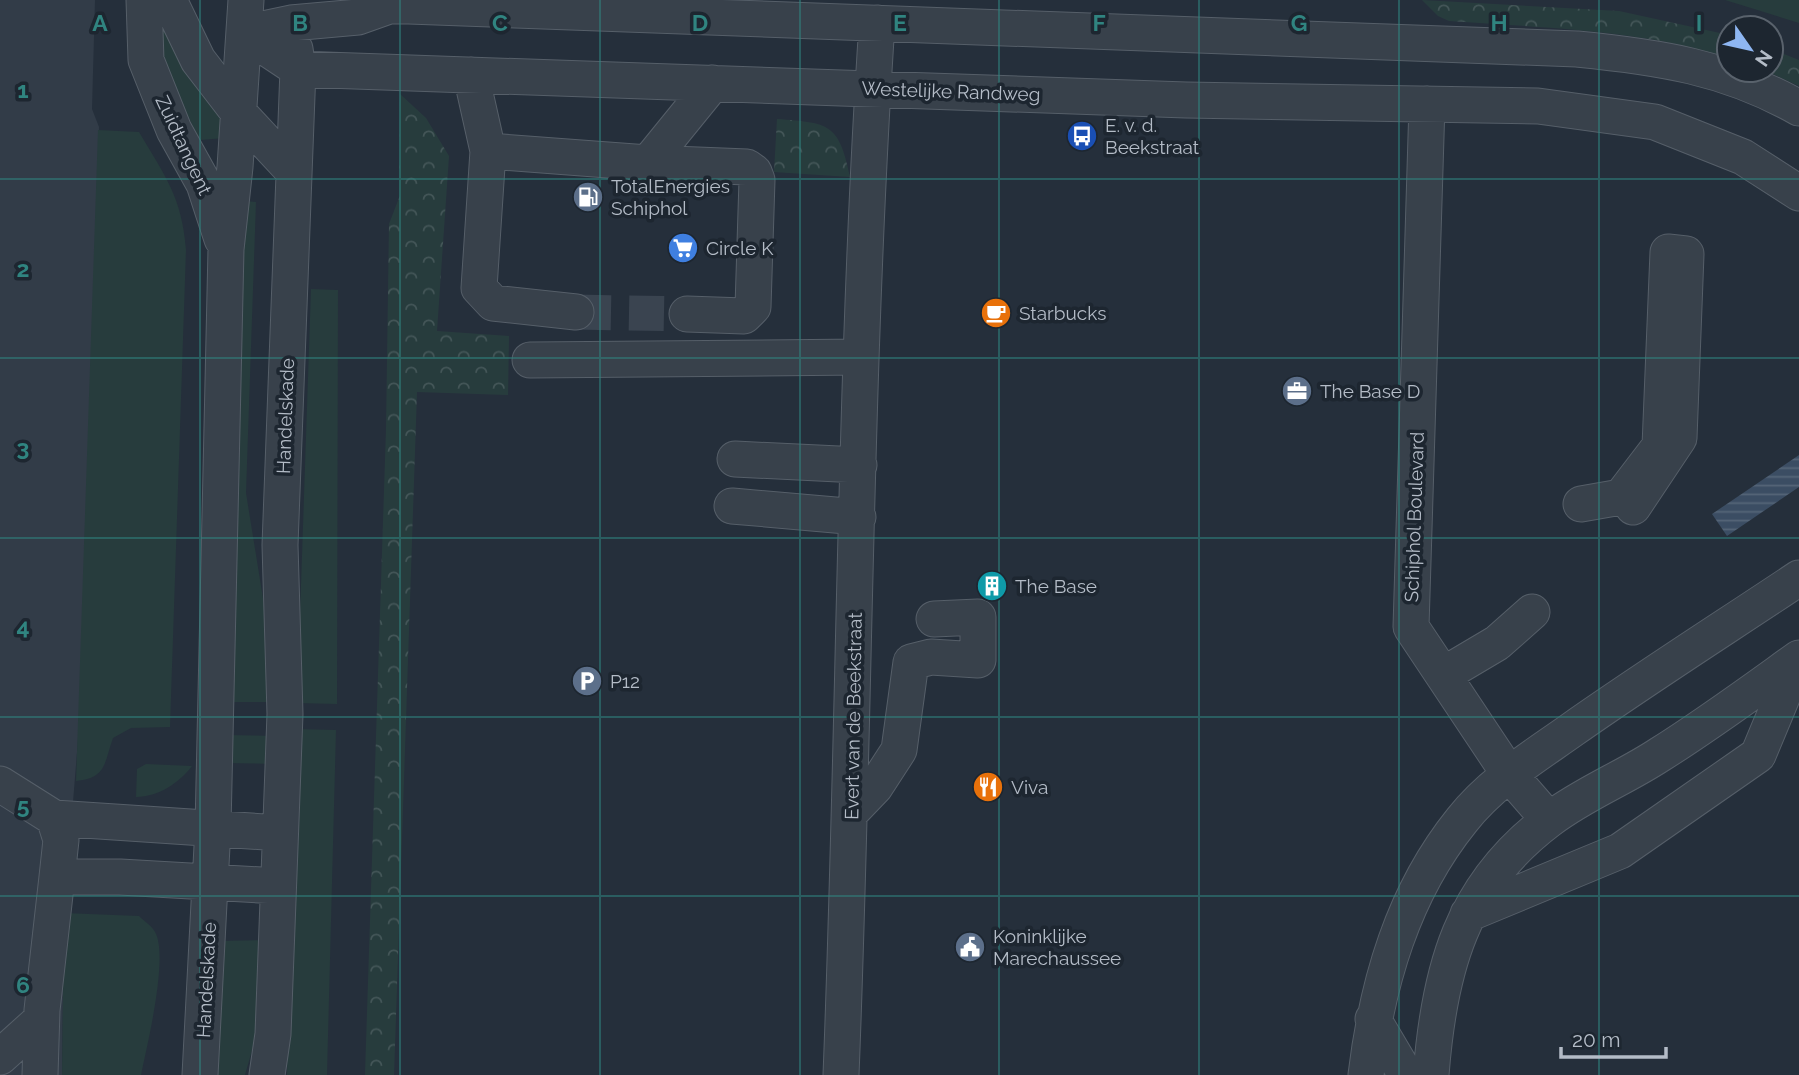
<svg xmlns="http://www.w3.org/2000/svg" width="1799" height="1075" font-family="Raleway,sans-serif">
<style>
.airport{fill:#323c48}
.grass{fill:#273c3d}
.forest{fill:url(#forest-crowns)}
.water{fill:url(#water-rules)}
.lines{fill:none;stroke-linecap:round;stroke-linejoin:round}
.minor-tunnel{stroke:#3a4450;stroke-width:35;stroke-dasharray:35 18;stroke-linecap:butt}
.minor-casing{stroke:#565f69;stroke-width:37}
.minor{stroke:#38414b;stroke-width:35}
.grid{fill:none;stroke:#308480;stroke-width:2;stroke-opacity:0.55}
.labels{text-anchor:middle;stroke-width:7;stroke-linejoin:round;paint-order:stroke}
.street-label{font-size:19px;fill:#b4bcc7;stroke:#1d2630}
.poi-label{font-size:19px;fill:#b4bcc7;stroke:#1d2630;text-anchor:start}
.grid-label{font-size:23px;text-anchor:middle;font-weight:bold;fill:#308480;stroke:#1d2630;stroke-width:7;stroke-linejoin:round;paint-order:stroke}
</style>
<defs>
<pattern id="forest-crowns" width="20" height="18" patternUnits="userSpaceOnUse" patternTransform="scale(1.75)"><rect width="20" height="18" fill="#273c3d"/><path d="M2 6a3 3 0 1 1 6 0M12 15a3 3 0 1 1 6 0" fill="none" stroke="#445658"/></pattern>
<pattern id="water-rules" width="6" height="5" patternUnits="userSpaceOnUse" patternTransform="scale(1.75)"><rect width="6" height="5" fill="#3b4d63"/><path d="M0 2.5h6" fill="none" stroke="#556578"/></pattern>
</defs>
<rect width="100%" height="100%" fill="#252f3b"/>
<path class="airport" d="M0 0H95L92 109 99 127 79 728 64 913 62 1075H0Z"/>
<path class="grass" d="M159 0 221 109 225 138 200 140 164 70Z
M1725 0H1799V23Z
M98 130 139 132C165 176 182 197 186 250L170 727 131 728 113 738C104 763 107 778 76 781Z
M245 201 256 202 246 493 277 685V702H228Z
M311 289 338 290 337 704 297 703Z
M294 729 336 730 327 1075H287Z
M226 735 276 736V764L225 763Z
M146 764 192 766C179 783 158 797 136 797L137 769Z
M64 913 139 916C144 921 152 926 155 932 169 956 147 1046 141 1075H62Z
M269 940 266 1001 245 1075H215L219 941Z"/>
<path class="forest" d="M1422 0 1619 11 1729 35V58C1639 29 1543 28 1449 21L1438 16Z
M1771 49 1799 60V86L1764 70H1771Z
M400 94 426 118 449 156 437 331 509 336 508 395 417 392 394 1075H365L386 430 389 224 399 198Z
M777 119C829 123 839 123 850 177L774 172Z"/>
<path class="water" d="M1799 455V487L1727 536 1712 514Z"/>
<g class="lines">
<path class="minor-tunnel" d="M576 312 687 314"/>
<g class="minor-casing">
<path id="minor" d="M144 0 146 60 174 130 204 184 222 239
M169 0 198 60 238 112 293 171
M244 33 298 69 1186 100 1538 106 1655 122 1743 157 1799 193
M244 33 291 23 358 17 389 6H409L1577 49C1659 57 1726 67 1799 108
M471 75 488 151 648 163 713 83
M1427 104 1411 627 1509 774 1549 820
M488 151 479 288 493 303 576 312
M648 163 747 167 754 172 757 180 753 307 744 316 687 314
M530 360 861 357
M735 459 859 465
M1581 504 1621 497 1660 446 1668 252 1686 254 1679 438 1633 507
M732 506 858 517
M1443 675 1497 643 1532 612
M0 784 54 818 280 833
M852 811 875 787 899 750 911 662 931 657 978 660V617L934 619
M54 818 61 840 57 877
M1468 914 1620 851 1758 755 1798 659
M1373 1019 1406 1075
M0 1057 41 1020
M40 1075 42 1010 57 877H120L278 886
M200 1075 213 827 226 249 235 167 246 0
M267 1075 273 1034 285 714 280 545 298 69 295 49
M841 1075C855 724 854 373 877 23
M1366 1075C1377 983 1403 893 1462 820 1492 782 1535 756 1573 729 1647 677 1724 628 1799 578
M1431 1075C1439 970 1461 886 1549 820 1583 794 1624 778 1659 755 1707 725 1753 691 1799 658"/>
</g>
<use href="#minor" class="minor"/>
</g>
<path class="grid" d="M200 0V1075M400 0V1075M600 0V1075M800 0V1075M999 0V1075M1199 0V1075M1399 0V1075M1599 0V1075M0 179H1799M0 358H1799M0 538H1799M0 717H1799M0 896H1799"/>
<defs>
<g id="bus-disc" transform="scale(1.575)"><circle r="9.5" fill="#1a4fb4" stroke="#1d2630"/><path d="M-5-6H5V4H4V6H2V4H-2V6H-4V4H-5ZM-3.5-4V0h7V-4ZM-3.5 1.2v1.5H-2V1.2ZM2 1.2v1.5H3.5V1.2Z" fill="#fff"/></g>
<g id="fuel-disc" transform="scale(1.575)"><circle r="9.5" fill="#5c6f8a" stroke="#1d2630"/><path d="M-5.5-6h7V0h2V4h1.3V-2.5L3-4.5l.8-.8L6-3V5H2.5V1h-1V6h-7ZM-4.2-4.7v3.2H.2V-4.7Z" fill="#fff"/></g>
<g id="supermarket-disc" transform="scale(1.575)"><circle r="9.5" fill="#3f7fe0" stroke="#1d2630"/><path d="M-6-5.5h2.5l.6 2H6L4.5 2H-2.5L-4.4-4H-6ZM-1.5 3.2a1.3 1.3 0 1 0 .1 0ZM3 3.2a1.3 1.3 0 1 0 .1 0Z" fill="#fff"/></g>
<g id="cafe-disc" transform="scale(1.575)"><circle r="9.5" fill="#e8710a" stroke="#1d2630"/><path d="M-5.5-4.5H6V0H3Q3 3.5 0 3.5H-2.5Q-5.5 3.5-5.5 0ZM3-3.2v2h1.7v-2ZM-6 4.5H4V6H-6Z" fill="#fff"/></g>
<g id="office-disc" transform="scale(1.575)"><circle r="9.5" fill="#5c6f8a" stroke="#1d2630"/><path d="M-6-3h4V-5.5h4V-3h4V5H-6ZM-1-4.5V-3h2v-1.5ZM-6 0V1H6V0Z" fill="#fff"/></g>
<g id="building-disc" transform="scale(1.575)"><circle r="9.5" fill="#0f9aa8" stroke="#1d2630"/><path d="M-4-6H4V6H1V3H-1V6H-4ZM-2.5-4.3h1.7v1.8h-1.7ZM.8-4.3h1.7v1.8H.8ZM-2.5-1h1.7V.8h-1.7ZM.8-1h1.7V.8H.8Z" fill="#fff"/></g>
<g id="parking-disc" transform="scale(1.575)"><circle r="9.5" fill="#5c6f8a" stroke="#1d2630"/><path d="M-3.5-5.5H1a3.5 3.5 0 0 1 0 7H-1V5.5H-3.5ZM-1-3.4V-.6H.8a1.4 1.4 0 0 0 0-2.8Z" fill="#fff"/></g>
<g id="restaurant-disc" transform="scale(1.575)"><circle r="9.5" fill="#e8710a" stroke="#1d2630"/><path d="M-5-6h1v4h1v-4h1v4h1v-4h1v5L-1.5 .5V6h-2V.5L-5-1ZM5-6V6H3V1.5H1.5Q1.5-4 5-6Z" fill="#fff"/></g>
<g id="civic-disc" transform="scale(1.575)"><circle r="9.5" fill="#5c6f8a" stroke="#1d2630"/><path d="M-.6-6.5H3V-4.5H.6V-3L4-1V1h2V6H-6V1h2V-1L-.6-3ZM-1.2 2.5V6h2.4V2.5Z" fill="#fff"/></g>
</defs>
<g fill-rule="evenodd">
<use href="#bus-disc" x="1082" y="136"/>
<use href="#fuel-disc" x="588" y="197"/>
<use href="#supermarket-disc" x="683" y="248"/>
<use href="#cafe-disc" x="996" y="313"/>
<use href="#office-disc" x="1297" y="391"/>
<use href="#building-disc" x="992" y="586"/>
<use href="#parking-disc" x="587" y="681"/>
<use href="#restaurant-disc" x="988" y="787"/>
<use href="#civic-disc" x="970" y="947"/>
</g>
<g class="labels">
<g class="street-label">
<text transform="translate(951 91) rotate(2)" y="7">Westelijke Randweg</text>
<text transform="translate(184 145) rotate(65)" y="7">Zuidtangent</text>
<text transform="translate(285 416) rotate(-88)" y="7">Handelskade</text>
<text transform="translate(1414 517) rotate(-88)" y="7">Schiphol Boulevard</text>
<text transform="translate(853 716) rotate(-89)" y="7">Evert van de Beekstraat</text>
<text transform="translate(206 980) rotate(-87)" y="7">Handelskade</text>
</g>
<g class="poi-label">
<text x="1105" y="132">E. v. d.<tspan x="1105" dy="22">Beekstraat</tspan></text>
<text x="611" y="193">TotalEnergies<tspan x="611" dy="22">Schiphol</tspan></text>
<text x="706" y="255">Circle K</text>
<text x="1019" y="320">Starbucks</text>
<text x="1320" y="398">The Base D</text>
<text x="1015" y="593">The Base</text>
<text x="610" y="688">P12</text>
<text x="1011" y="794">Viva</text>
<text x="993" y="943">Koninklijke<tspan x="993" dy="22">Marechaussee</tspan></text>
</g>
</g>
<g class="grid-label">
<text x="100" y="31">A</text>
<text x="300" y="31">B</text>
<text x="500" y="31">C</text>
<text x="700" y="31">D</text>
<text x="900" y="31">E</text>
<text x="1099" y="31">F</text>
<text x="1299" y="31">G</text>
<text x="1499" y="31">H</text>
<text x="1699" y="31">I</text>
<text x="23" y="98">1</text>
<text x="23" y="277">2</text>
<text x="23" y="456">3</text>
<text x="23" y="635">4</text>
<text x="23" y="814">5</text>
<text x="23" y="993">6</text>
</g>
<g transform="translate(1750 49) rotate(124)"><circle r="33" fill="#1d2630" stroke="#59626c" stroke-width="2"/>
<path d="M0-5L12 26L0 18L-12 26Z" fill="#8eb6f2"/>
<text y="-10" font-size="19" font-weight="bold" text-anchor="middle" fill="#b4bcc7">N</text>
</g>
<path d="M1561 1047v10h105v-10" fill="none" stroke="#b4bcc7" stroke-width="3.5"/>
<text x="1572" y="1047" font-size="21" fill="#b4bcc7" stroke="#1d2630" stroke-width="5" paint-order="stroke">20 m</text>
</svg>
